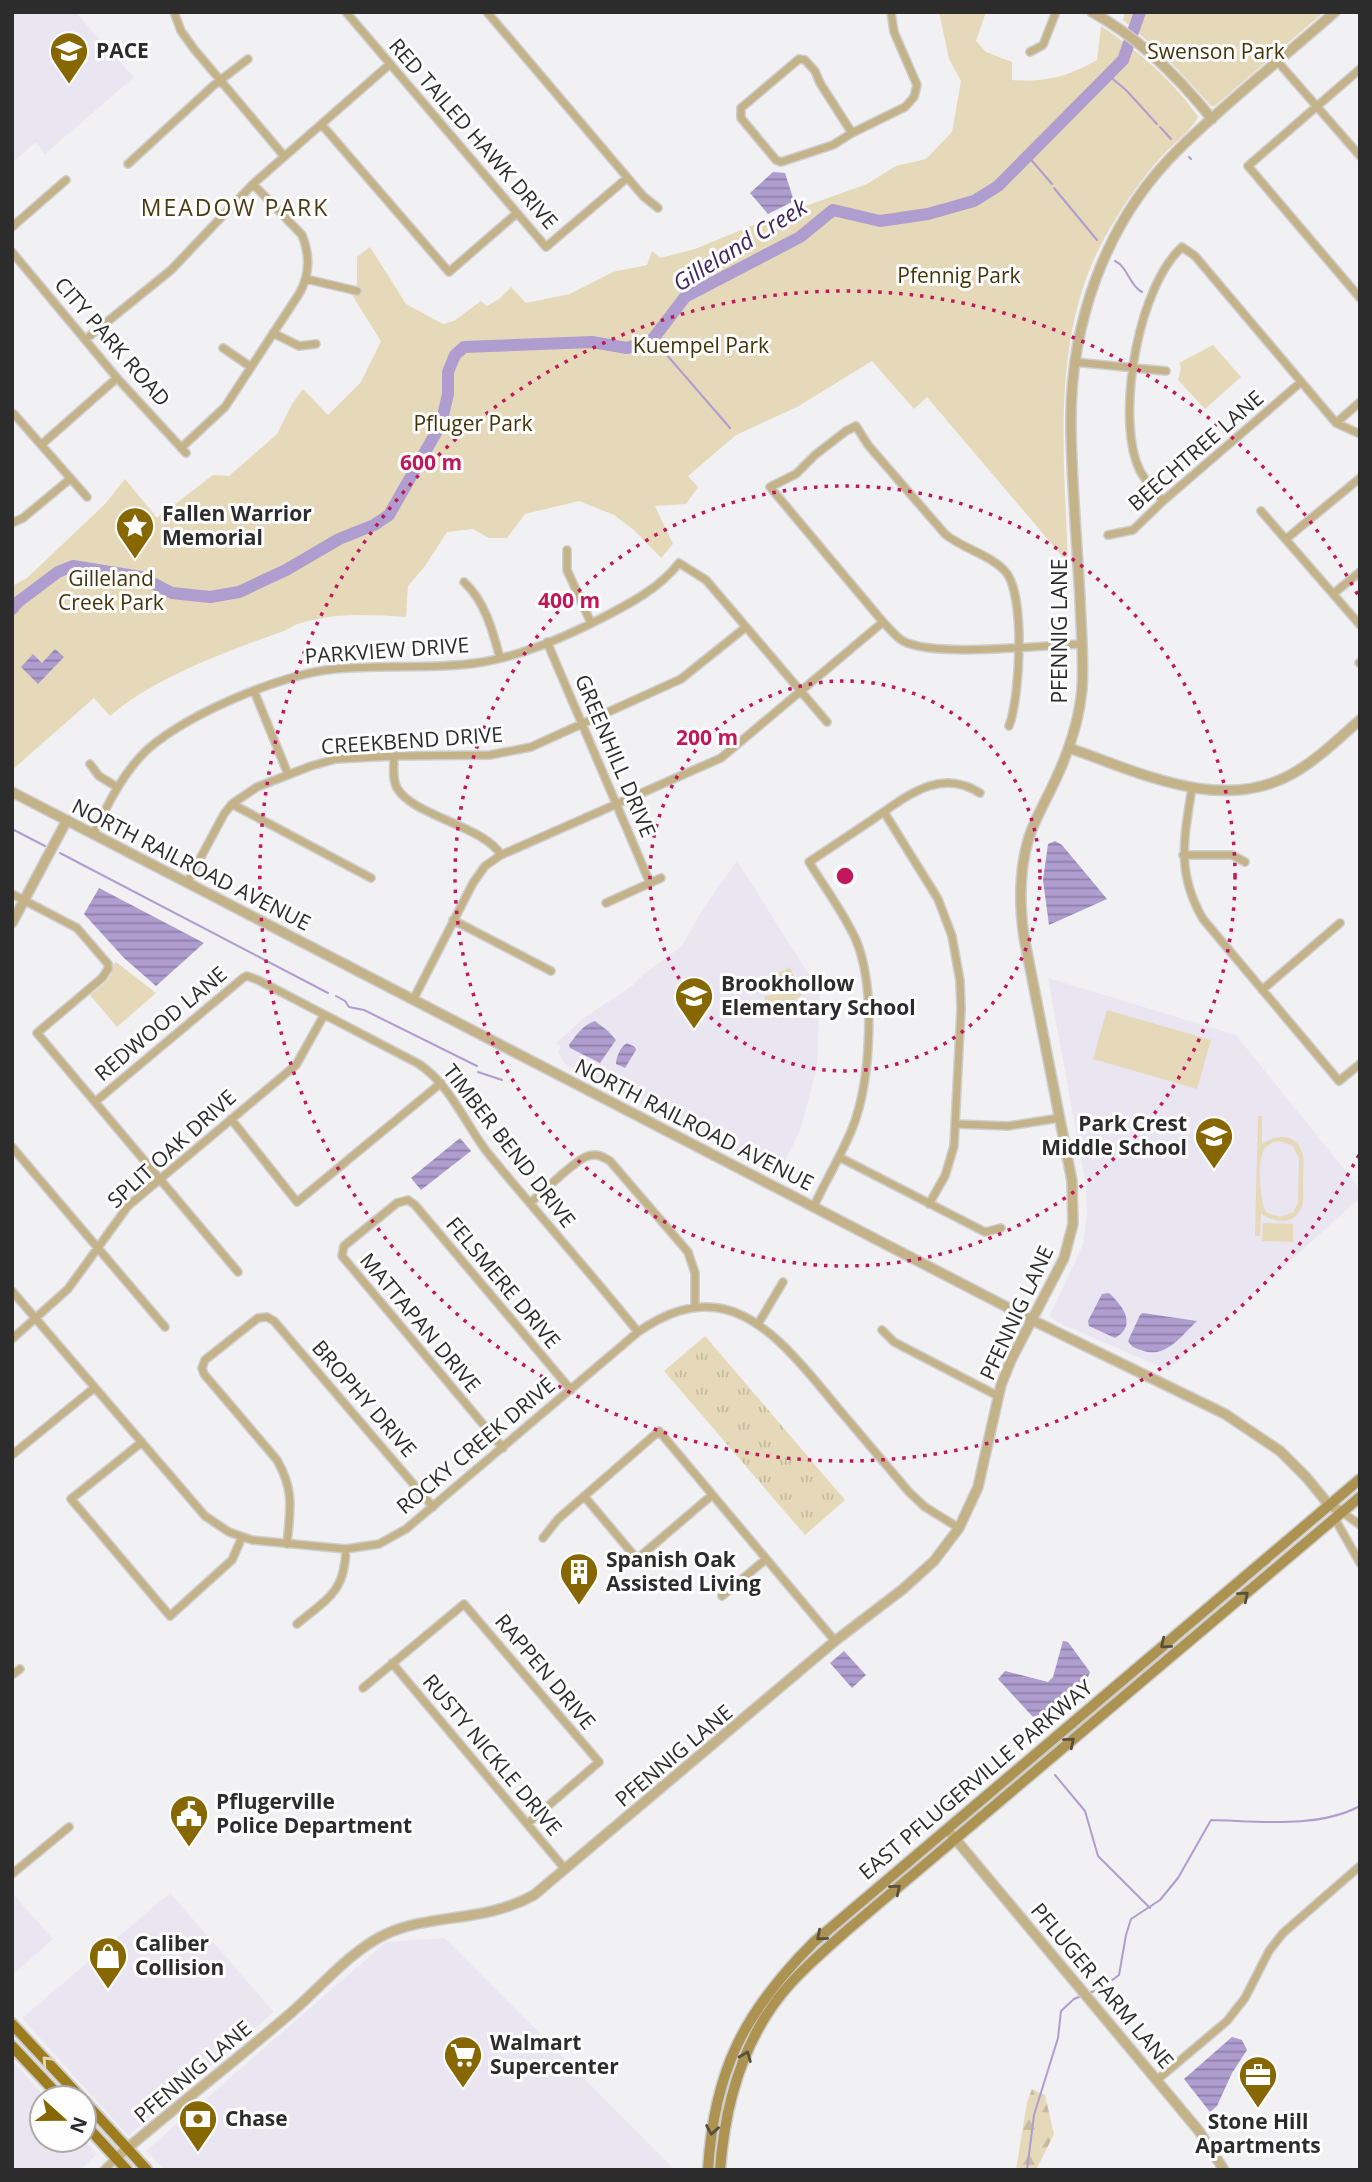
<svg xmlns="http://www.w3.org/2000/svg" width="1372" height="2182" font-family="'Open Sans',sans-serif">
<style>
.built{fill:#e9e6f1}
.grass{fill:url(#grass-tufts)}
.forest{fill:url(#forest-firs)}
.park{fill:#e6d9b9;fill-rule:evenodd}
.water{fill:url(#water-rules)}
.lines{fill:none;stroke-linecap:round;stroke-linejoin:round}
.stream{stroke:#ae9dce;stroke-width:2}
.river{stroke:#ae9dce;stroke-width:12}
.minor-casing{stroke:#cecdcf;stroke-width:10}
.tertiary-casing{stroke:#cecdcf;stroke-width:12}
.secondary-casing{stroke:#cecdcf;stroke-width:13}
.primary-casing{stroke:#cecdcf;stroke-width:14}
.minor{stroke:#c4b288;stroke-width:7}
.tertiary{stroke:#c4b288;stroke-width:9}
.secondary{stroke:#ad9351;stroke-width:10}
.primary{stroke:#9d7c1e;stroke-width:10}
.oneway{stroke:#59503a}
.oneway2{stroke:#e1d7bc}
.ring{fill:none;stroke:#c2185b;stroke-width:3.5;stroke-dasharray:3.5 7}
.labels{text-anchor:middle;stroke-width:6;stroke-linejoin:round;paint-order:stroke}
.poi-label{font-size:21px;font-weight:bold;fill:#2c2c2d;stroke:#fefeff;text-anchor:start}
.park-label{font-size:21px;fill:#443409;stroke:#fefeff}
.street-label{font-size:21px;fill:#2c2c2d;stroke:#fefeff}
.neighbourhood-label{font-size:23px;letter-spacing:2px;fill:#4b3b13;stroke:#fefeff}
.water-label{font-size:23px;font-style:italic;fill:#3e2561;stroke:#fefeff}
.centre{fill:#c2185b;stroke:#fefeff;stroke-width:3.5}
.ring-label{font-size:21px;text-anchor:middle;font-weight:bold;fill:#c2185b;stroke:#fefeff;stroke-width:6;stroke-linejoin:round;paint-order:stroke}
</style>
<defs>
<pattern id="grass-tufts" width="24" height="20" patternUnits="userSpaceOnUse" patternTransform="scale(1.75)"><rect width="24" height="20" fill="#e6d9b9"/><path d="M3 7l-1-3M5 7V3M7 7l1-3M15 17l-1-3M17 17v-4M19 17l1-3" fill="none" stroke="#c5ba9f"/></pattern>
<pattern id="forest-firs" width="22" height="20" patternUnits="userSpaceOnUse" patternTransform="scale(1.75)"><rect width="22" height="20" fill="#e6d9b9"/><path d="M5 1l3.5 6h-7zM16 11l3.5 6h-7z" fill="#c5ba9f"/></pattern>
<pattern id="water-rules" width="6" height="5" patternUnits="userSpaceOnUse" patternTransform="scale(1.75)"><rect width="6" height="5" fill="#ae9dce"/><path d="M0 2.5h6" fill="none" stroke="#8e80a8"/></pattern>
</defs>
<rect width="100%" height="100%" fill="#f1f0f3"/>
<path class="built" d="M12 12H75L134 77 45 154 36 142 12 163Z
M737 861 820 992 817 1067 800 1131 778 1175 565 1064 558 1052 561 1047 556 1043 585 1017 632 986 645 973 681 947 703 909Z
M1048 978 1236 1035 1360 1189V1198L1168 1370 1057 1322 1050 1315 1083 1245 1087 1215 1086 1185Z
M12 1893 53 1939 12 1975Z
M170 1893 274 2012 128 2136 22 2018Z
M445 1938 675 2170H164L146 2151 386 1942Z
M12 2060 46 2098H42V2140H84L97 2154 80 2170H12Z"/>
<path class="grass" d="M705 1336 845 1500 805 1535 664 1371Z"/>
<path class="forest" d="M1032 2089 1045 2095 1054 2134 1036 2170H1016L1027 2102Z"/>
<path class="park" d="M939 12H986L976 41 986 52 1012 62V80C1045 83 1069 76 1097 60L1101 26C1137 50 1174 81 1198 117 1191 132 1173 143 1162 156 1143 177 1127 200 1112 225 1049 327 1064 450 1068 563L927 397 914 409 872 361 797 407 736 435 688 476 698 487 686 504 655 506 673 544 661 558 634 530 614 515 579 501 525 514 507 538H489L473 529 447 532 425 566 408 586 406 617C382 615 359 614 335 616 323 618 310 620 298 624 293 625 289 629 284 631 228 651 155 677 110 716L94 698 12 770V586L27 578 105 504 125 479 157 518 213 475 229 476 277 434 292 404 303 389 328 415 361 382 381 341 352 295 357 283V257L370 247 406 304 443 324 454 321 481 301 487 306 499 299 511 287 526 303 570 294 613 272 647 265 652 251 660 258 695 249 753 225 867 184 896 166 926 159 952 132 961 81 949 59Z
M1125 12H1324L1215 106H1211L1163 54 1123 20Z
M1213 345 1241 377 1205 409 1178 380 1181 368 1179 363Z
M116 962 156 993 117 1027 90 995C101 986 113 979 113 964Z
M790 967 802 995 796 999 799 1008C788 1016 775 1007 764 1003L765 996 777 994 785 987 778 973Z
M1107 1010 1211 1040 1197 1089 1093 1059Z
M1258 1116H1262V1144C1275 1134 1296 1133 1302 1152 1305 1160 1303 1171 1303 1179 1303 1187 1304 1194 1303 1202 1299 1225 1275 1225 1261 1213L1260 1236H1255ZM1279 1141 1292 1145 1299 1158 1298 1203 1293 1212 1280 1217 1266 1212C1260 1202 1257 1160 1264 1150 1268 1144 1273 1142 1279 1141Z
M1263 1223 1293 1224V1242L1262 1241Z"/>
<path class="water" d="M773 172 785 173 794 201 768 214 750 193Z
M55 649 64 657 38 684 21 667 33 654 42 663Z
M1055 841 1062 845 1107 899 1049 925 1043 880 1048 844Z
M99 888 204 943 156 986 124 958 84 914Z
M595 1021 608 1031 616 1040 600 1063 570 1048 569 1045C575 1036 584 1024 595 1021Z
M627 1043 635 1047 636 1050 625 1068 616 1064C616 1057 621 1046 627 1043Z
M460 1138 471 1151 421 1190 411 1178Z
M1109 1293C1122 1305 1138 1325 1115 1338L1089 1326 1088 1321 1102 1294Z
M1143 1313 1197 1321C1181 1336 1165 1360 1141 1350 1134 1348 1132 1347 1128 1341L1140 1315Z
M1063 1641 1068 1642 1090 1672 1088 1677 1039 1718 1032 1716 998 1679 1005 1671 1048 1682 1053 1677Z
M844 1651 866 1675 852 1688 830 1663Z
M1232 2037 1242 2040 1247 2050 1232 2073 1217 2106 1210 2112 1184 2079Z"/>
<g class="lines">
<path class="stream" d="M1108 75 1126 90 1157 124
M1160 127 1171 139
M1027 155 1052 184
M1189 157 1191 159
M1054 188 1097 240
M1115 261C1128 267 1129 285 1142 292
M653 339 730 428
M12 829 45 846
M60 853 328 993
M336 996 345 1001 349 1007 364 1010 477 1066
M478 1072 502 1080
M1055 1775 1085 1811 1098 1856 1150 1908
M1089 1993 1100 1989 1119 1975 1126 1935 1131 1919 1160 1900 1178 1878 1211 1820C1258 1821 1317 1829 1360 1806
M1027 2170 1034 2115 1058 2038 1061 2011 1074 1999 1081 1996"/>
<path class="river" d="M12 609 18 602 58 572 73 566 141 577 172 593 210 597 239 592 286 570 339 539 374 525 389 515 441 424 448 394V372L455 355 464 347 592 342 627 348 646 342 653 339 685 297 800 237 833 210 880 221 928 214 974 201 998 186 1123 60 1140 12"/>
<g class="minor-casing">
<path id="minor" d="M174 12 181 31 194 49 284 156
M346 12 546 247 627 178
M487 12 643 196 658 208
M1030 52 1043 45 1056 12
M1278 62 1360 156
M1360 69 1248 166 1360 298
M322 125 449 272 517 213
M852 133 820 83 815 71 805 60 799 59 741 108V118L776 160 781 162 833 145 852 133 905 107 914 97 917 85 894 32 891 12
M128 164 214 85 248 59
M12 227 66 180
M12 252 117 378 186 453
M306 279 357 291
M273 333 299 346 316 344
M86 339 171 270 253 184 390 64
M223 348 251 367
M1074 362 1166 371
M14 414 87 497
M1336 423 1360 402
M41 445 117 378
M181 448 225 407 299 294C310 275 310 255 302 235L253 184
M1163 501C1152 488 1141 477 1136 461 1118 406 1139 286 1182 247L1195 256 1336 423 1360 434
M1261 511 1360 625
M12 523 23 518 70 479
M1108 535 1133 530 1163 501 1301 382
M1286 539 1360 478
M567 550V570L591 623
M464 582C485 601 493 632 500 658
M1333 594 1360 572
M547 642 650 883
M1359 663 1360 662
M254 691 288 774
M1009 726C1020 698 1026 594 1005 571 989 554 963 549 945 534L868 445 856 426 846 431 815 455 796 474 770 487 883 622C889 628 896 637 903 641 935 658 1041 645 1082 644
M394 756C394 766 392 779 397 788 413 816 484 826 501 855
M90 764 99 776 117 787
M1192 788C1184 838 1176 873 1203 919L1339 1081 1360 1064
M232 804 371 878
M884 812 938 899 952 936 960 981 961 1009 954 1146 945 1176 929 1204
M93 834C107 807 119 780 140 757 175 718 283 673 335 669 384 664 434 670 483 662 524 655 565 637 602 618 629 604 660 588 679 563L706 580 827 722
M1183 855H1232L1245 862
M187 883 224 814 232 804 257 787 311 766 336 759 394 756 490 755 531 747 681 679 746 627
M12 894 77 928 108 964V969L102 978 37 1033 238 1272
M606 903 661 878
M453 920 551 971
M1262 990 1340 923
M413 1000 473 883 485 866 501 855 721 758 883 622
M95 1102 243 978 247 976 258 980 419 1064C450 1085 465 1123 487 1152 537 1213 589 1271 638 1332
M231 1119 297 1202 441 1083
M956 1124 1008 1126 1060 1118
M12 1147 165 1327
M839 1157 985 1232 1001 1228
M530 1203C542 1193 576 1159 588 1156 597 1153 603 1157 610 1161L688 1252 695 1273V1307
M814 1206C826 1180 841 1156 852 1129 871 1082 876 988 856 940 844 913 825 888 809 862 830 848 851 834 872 820 906 797 939 767 980 793
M12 1291 205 1516 229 1532 252 1540 346 1549 379 1544 406 1529 638 1332C664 1314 692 1302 724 1309 772 1320 812 1378 843 1414 865 1440 887 1466 909 1492L925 1507 959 1528
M758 1324 783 1282
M882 1330 894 1342 998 1396
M12 1339 68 1289 128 1206 296 1065 324 1015
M142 1442 71 1499 170 1616 232 1560 242 1537
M503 1448 342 1256 344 1246 397 1203 408 1200 415 1205 571 1390
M12 1455 94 1388
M584 1496 637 1559 712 1495
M1342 1512 1360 1525
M1335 1519 1360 1563
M543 1538 558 1519 659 1431 835 1641
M287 1544C290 1509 295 1492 277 1460L204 1374 202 1368 205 1360 258 1318 267 1317 274 1321 433 1507
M722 1596 766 1559
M297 1624C328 1598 345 1592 346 1549
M392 1663 565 1869
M12 1675 20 1669
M363 1688 464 1604 599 1762 527 1824
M12 1874 69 1827
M1157 2080 1227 2021 1245 1998 1269 1951 1283 1933 1360 1866
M104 2170 116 2158"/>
</g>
<g class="tertiary-casing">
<path id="tertiary" d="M1092 12C1138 37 1180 79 1212 119
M1069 748C1139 772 1221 814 1292 774 1317 760 1338 739 1360 720
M12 792 1032 1320 1225 1414 1280 1451 1307 1478 1329 1505 1342 1512
M12 923 67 820
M947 1829 1199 2131 1224 2170
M116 2158C174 2108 234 2062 292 2012 322 1986 350 1951 386 1934 432 1913 484 1923 534 1895L835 1641 903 1589 934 1561 959 1528 978 1487 1001 1385 1011 1360 1064 1258 1073 1224 1072 1181 1024 937C1019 903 1019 870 1029 837 1035 819 1045 802 1053 785 1068 754 1079 723 1082 689 1084 659 1081 629 1080 599 1077 543 1072 487 1071 430 1069 326 1104 222 1180 148 1229 100 1284 57 1335 12"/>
</g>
<g class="secondary-casing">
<path id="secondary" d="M708 2170C714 2071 744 2012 814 1942L1360 1479
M720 2170C725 2103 744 2035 790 1984 807 1965 826 1949 845 1932L1360 1497"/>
</g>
<g class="primary-casing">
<path id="primary" d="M12 2024 81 2098
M12 2046 61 2098
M84 2101 147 2170
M84 2123 127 2170"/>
</g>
<use href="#minor" class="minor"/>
<use href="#tertiary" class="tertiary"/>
<use href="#secondary" class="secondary"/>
<use href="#primary" class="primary"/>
</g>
<defs><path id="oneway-chevron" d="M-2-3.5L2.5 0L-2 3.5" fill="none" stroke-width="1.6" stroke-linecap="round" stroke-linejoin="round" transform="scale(1.75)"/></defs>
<g class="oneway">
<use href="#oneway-chevron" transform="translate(1244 1596) rotate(-40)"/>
<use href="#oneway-chevron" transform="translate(1165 1644) rotate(140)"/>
<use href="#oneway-chevron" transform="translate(1070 1742) rotate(-40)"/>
<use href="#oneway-chevron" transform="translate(896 1889) rotate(-40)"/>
<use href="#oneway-chevron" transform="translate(821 1936) rotate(139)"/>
<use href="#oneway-chevron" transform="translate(746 2056) rotate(-68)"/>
<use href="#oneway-chevron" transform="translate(712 2130) rotate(100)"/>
</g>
<use class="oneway2" href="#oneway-chevron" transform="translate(47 2061) rotate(-133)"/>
<g class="ring">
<circle cx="845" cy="876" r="195"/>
<circle cx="845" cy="876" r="390"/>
<path d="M1359 1155A585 585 0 1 1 1359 597"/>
</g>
<defs>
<g id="school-pin" transform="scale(2.0125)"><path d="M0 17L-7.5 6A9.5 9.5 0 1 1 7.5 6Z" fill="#866702" stroke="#fefeff"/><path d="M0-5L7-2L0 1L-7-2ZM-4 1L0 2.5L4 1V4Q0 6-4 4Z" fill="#fff"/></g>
<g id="sight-pin" transform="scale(2.0125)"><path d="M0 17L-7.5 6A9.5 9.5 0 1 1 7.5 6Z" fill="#866702" stroke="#fefeff"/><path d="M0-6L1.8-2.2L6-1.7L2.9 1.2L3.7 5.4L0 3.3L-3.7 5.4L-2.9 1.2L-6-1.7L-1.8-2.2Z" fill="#fff"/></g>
<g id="building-pin" transform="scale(2.0125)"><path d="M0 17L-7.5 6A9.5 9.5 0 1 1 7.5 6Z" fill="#866702" stroke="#fefeff"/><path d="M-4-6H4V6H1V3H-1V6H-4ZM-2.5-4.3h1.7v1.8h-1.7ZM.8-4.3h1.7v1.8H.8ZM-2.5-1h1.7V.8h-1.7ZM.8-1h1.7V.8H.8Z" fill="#fff"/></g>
<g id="civic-pin" transform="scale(2.0125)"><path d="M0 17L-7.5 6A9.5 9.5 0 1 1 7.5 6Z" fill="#866702" stroke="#fefeff"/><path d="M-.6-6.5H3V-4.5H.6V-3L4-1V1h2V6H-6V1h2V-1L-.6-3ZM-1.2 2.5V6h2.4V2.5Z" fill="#fff"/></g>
<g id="shop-pin" transform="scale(2.0125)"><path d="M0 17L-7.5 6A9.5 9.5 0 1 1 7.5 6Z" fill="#866702" stroke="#fefeff"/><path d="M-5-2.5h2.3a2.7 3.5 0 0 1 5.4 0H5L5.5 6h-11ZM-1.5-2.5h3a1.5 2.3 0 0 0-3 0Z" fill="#fff"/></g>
<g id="supermarket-pin" transform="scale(2.0125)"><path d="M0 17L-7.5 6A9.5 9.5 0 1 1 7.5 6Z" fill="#866702" stroke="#fefeff"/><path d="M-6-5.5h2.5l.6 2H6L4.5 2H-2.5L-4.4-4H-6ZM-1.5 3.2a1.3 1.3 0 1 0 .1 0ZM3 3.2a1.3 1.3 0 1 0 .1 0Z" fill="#fff"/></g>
<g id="office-pin" transform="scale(2.0125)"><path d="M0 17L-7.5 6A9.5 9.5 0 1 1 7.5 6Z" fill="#866702" stroke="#fefeff"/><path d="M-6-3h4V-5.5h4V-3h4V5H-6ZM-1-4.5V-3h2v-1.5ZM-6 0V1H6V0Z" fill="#fff"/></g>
<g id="bank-pin" transform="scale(2.0125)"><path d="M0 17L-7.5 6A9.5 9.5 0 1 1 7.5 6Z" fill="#866702" stroke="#fefeff"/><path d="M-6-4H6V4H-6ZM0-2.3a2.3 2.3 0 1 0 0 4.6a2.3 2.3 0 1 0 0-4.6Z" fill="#fff"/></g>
</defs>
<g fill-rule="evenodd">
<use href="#school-pin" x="69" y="51"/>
<use href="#sight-pin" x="135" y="526"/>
<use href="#school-pin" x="694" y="996"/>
<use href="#school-pin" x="1214" y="1136"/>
<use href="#building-pin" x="579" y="1572"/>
<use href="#civic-pin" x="189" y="1814"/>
<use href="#shop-pin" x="108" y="1956"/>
<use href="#supermarket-pin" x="463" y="2055"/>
<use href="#office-pin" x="1258" y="2075"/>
<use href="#bank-pin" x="198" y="2119"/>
</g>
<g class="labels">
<g class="poi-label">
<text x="96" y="58">PACE</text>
<text x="162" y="521">Fallen Warrior<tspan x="162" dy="24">Memorial</tspan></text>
<text x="721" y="991">Brookhollow<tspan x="721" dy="24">Elementary School</tspan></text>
<text x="1187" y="1131" text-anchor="end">Park Crest<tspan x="1187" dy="24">Middle School</tspan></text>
<text x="606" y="1567">Spanish Oak<tspan x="606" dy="24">Assisted Living</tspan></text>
<text x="216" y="1809">Pflugerville<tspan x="216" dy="24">Police Department</tspan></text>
<text x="135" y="1951">Caliber<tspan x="135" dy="24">Collision</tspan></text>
<text x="490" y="2050">Walmart<tspan x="490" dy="24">Supercenter</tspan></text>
<text x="225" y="2126">Chase</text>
<text x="1258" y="2129" text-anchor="middle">Stone Hill<tspan x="1258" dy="24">Apartments</tspan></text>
</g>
<g class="park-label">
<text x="1216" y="59">Swenson Park</text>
<text x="959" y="283">Pfennig Park</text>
<text x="701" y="353">Kuempel Park</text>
<text x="473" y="431">Pfluger Park</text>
<text x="111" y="586">Gilleland<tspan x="111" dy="24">Creek Park</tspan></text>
</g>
<g class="street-label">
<text transform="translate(473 134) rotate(49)" y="7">RED TAILED HAWK DRIVE</text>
<text transform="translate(112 342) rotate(49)" y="7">CITY PARK ROAD</text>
<text transform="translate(1196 451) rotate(-41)" y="7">BEECHTREE LANE</text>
<text transform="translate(1060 631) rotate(-90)" y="7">PFENNIG LANE</text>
<text transform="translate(387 651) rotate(-4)" y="7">PARKVIEW DRIVE</text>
<text transform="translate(412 741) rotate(-4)" y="7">CREEKBEND DRIVE</text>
<text transform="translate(615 756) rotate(67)" y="7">GREENHILL DRIVE</text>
<text transform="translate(191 865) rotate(27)" y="7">NORTH RAILROAD AVENUE</text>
<text transform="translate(161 1024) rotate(-40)" y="7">REDWOOD LANE</text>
<text transform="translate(694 1125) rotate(27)" y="7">NORTH RAILROAD AVENUE</text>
<text transform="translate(509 1146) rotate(52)" y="7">TIMBER BEND DRIVE</text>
<text transform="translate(172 1149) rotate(-42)" y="7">SPLIT OAK DRIVE</text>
<text transform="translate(503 1283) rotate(50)" y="7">FELSMERE DRIVE</text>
<text transform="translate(1017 1313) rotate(-65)" y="7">PFENNIG LANE</text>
<text transform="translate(420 1323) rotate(50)" y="7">MATTAPAN DRIVE</text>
<text transform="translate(364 1399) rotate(49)" y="7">BROPHY DRIVE</text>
<text transform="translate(476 1446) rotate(-40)" y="7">ROCKY CREEK DRIVE</text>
<text transform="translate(545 1672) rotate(50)" y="7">RAPPEN DRIVE</text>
<text transform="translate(492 1755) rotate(50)" y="7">RUSTY NICKLE DRIVE</text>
<text transform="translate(674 1756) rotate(-40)" y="7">PFENNIG LANE</text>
<text transform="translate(976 1780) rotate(-40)" y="7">EAST PFLUGERVILLE PARKWAY</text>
<text transform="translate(1102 1986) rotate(50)" y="7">PFLUGER FARM LANE</text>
<text transform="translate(193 2072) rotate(-40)" y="7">PFENNIG LANE</text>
</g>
<g class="neighbourhood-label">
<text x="235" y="216">MEADOW PARK</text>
</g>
<g class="water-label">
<text transform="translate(740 245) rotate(-32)" y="8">Gilleland Creek</text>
</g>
</g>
<circle cx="845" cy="876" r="10" class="centre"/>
<g class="ring-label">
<text x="431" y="470">600 m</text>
<text x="569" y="608">400 m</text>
<text x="707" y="745">200 m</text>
</g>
<rect width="1372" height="2182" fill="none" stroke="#2c2c2d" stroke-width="28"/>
<g transform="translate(63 2119) rotate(111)"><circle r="33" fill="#fefeff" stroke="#aaaaab" stroke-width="2"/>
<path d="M0-5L12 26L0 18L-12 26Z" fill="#866702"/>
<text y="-10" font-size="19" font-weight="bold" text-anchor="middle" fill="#2c2c2d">N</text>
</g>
</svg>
